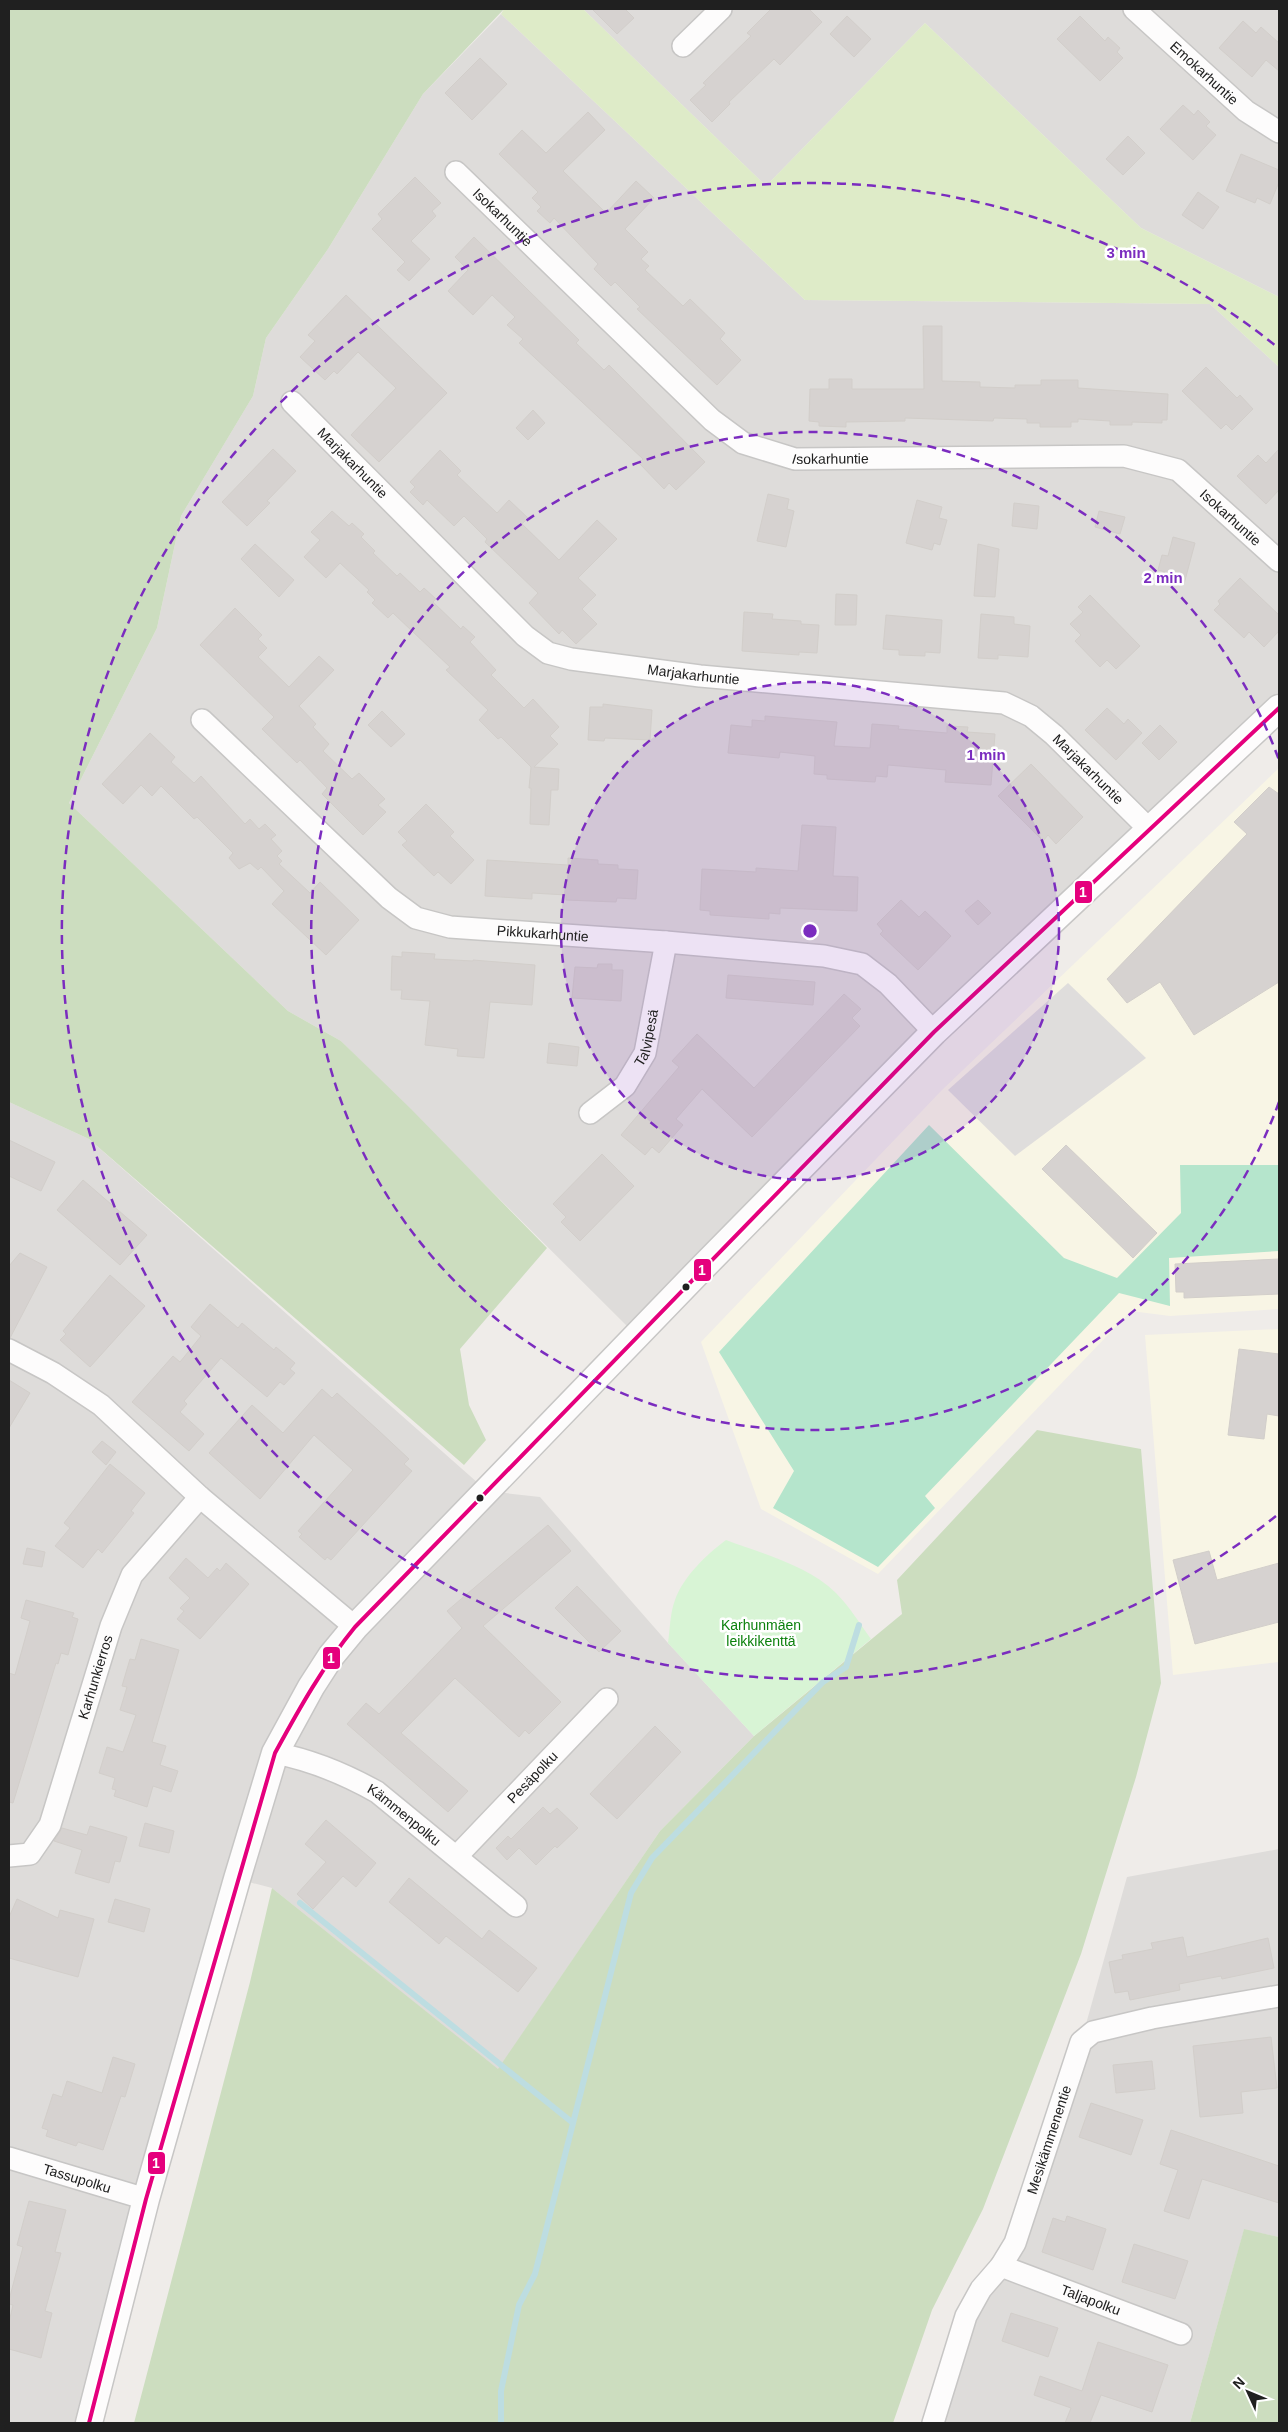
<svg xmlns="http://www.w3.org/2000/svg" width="1288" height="2432" font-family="Arial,sans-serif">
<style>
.residential{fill:#dedcda}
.education{fill:#f8f5e5}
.grass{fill:#deebc8}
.forest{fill:#ccddbf}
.park{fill:#d8f4d5}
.pitch{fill:#b5e5cc}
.parking{fill:#dfdddc}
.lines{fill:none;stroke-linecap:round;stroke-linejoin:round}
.stream{stroke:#bddde1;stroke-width:6}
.building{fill:#d6d2d0;stroke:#d2ceca}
.minor-casing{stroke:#c7c6c5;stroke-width:24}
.tertiary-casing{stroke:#c7c6c5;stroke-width:29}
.minor{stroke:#fdfcfc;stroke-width:21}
.tertiary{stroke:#fdfcfc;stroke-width:26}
.bus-1-casing{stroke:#fff;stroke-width:8}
.bus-1{stroke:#e5007d;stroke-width:4}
.ring{fill:none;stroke:#7b2cbf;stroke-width:2.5;stroke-dasharray:9 6}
.bus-dot{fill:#202020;stroke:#fff;stroke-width:2}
.labels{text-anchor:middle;stroke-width:5;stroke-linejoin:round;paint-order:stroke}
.street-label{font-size:14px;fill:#202020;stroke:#fff}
.park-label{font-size:14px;fill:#0c810d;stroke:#fff}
.centre{fill:#7b2cbf;stroke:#fff;stroke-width:2.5}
.ring-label{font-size:15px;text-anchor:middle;font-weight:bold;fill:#7b2cbf;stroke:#fff;stroke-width:5;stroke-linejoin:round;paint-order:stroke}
.line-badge{stroke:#fff;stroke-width:2}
.badge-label{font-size:14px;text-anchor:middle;font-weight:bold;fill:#fff}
</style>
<rect width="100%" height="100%" fill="#efece9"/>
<path class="residential" d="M583 9H1279V297L1141 228 925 23 766 186Z
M501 14 805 300 1210 304 1279 367V708L638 1337 341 1041 288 1011 69 803 157 628 181 516 253 396 266 338 328 249 423 94Z
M9 1102 89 1139 487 1491 540 1497 668 1643 754 1736 660 1831 498 2070 272 1888 237 1879 89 2423H9Z
M1279 1849V2237L1244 2230 1190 2423H933L966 2316 1001 2266 1081 2042 1127 1877Z"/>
<path class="education" d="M1279 768V1309L1170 1316 1131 1311 878 1574 761 1509 701 1342 942 1090Z
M1279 1329V1662L1173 1675 1145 1335Z"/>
<path class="grass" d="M504 9H583L766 186 925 23 1141 228 1279 297V367L1210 304 805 300 501 14Z"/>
<path class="forest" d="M9 9H504L423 94 328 249 266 338 253 396 181 516 157 628 69 803 288 1011 341 1041 411 1109 547 1248 460 1349 469 1405 486 1440 464 1465 89 1139 9 1102Z
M1037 1430 1141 1449 1161 1683 1136 1777 1081 1954 983 2209 932 2310 893 2423H134L250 1982 272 1888 498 2069 660 1831 754 1736 902 1614 897 1580Z
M1244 2229 1279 2237V2423H1190Z"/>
<path class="park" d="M726 1540C763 1554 807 1565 836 1593 850 1607 860 1624 871 1639L754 1736 668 1643C670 1629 670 1613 675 1600 683 1577 707 1554 726 1540Z"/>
<path class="pitch" d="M929 1125 1064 1258 1117 1278 1181 1213 1180 1165H1279V1251L1169 1258 1170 1306 1119 1293 925 1496 935 1508 878 1567 773 1508 794 1471 719 1352Z"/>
<path class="parking" d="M1068 983 1146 1058 1015 1156 948 1090Z"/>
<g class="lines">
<path class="stream" d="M300 1903 573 2123
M501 2423V2391L519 2305 535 2274 631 1893 652 1858 823 1682 846 1667 859 1625"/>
</g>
<path class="building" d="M592 9H625L634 18 617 34Z
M771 9H809L822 22 780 65 774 59 729 102 730 104 712 122 690 100 706 85 703 83 751 36 747 33Z
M847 16 871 39 854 57 830 34Z
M1080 16 1105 41 1108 37 1120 48 1117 52 1123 58 1100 81 1057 39Z
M1243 21 1256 33 1261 27 1279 43V71L1266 60 1252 77 1219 48Z
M480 58 507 84 472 120 445 93Z
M1183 105 1194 115 1198 110 1210 122 1206 126 1216 135 1193 160 1160 129Z
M588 112 605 130 563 171 606 213 636 181 654 198 625 229 648 252 641 259 649 266 645 270 683 306 690 299 725 333 720 339 741 360 717 385 637 309 640 307 615 282 611 286 594 269 598 264 554 218 550 223 537 211 541 207 532 198 538 192 499 154 522 130 546 153Z
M1128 136 1145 153 1123 175 1106 159Z
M1241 154 1279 170V182L1270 204 1257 198 1255 203 1226 191Z
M415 177 441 203 432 211 436 216 411 241 430 259 409 281 397 270 405 262 372 229 382 219 378 214Z
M1198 192 1219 207 1203 229 1182 215Z
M474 237 579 340 576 343 604 370 609 365 705 462 676 490 669 483 664 489 639 463 643 459 519 343 523 339 507 325 515 317 492 295 473 315 448 291 468 270 455 257Z
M346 295 447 393 379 462 351 435 396 388 358 352 337 374 334 371 325 380 300 357 315 341 308 335Z
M923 326H942V381L980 382V387L1015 388V385H1041V380H1078V388L1168 394 1167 420H1162V423L1132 422V425H1110V421L1078 419V422H1071V427H1040V423H1027V419L994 418 993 421 905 418V421L846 422V427L819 426V422L809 421 810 389H829V379H852V389H924Z
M1206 367 1237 398 1240 395 1253 409 1232 430 1226 424 1221 429 1182 391Z
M533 410 545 423 528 440 516 428Z
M273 449 296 471 267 501 270 503 247 526 222 502Z
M1279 449V490L1266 504 1237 476 1258 455 1266 463Z
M440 450 461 471 457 475 497 513 509 500 528 518 522 524 559 560 597 520 617 539 578 578 596 595 582 609 597 624 576 644 562 630 559 634 529 603 538 593 485 542 487 539 464 516 454 526 427 500 423 505 410 492 415 487 410 482Z
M768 494 789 499 787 509 794 511 786 547 757 541Z
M917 500 942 507 939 518 947 520 940 545 934 543 932 550 906 543Z
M1014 503 1039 506 1037 529 1012 526Z
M332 511 349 526 352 523 364 534 361 537 375 551 373 553 397 576 400 573 420 592 424 588 436 599 433 602 461 629 463 626 475 637 470 642 496 670 491 675 524 708 533 699 559 727 550 736 558 744 534 767 559 769 558 790H551L549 825 530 824 531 788H529L531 767 501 737 498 739 479 720 488 710 446 670 450 667 393 613 388 618 372 603 375 600 367 592 369 590 340 563 326 578 304 557 320 540 311 532Z
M1099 511 1125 517 1120 534 1095 527Z
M1173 537 1195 543 1184 584 1163 578 1165 572 1158 570 1162 555 1168 556Z
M255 544 294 580 279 597 241 559Z
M978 544 999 549 995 597 974 596Z
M1240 578 1279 615V631L1264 647 1249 632 1244 638 1214 610 1220 604 1218 601Z
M836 594 857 595 856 625H835Z
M1090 595 1140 646 1116 669 1107 660 1100 667 1075 641 1081 635 1070 624 1083 612 1078 607Z
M235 608 262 635 258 639 267 648 258 657 289 687 319 656 334 670 299 706 316 724 313 727 329 744 323 751 352 779 359 773 385 799 378 805 386 812 363 835 322 794 327 788 300 760 297 763 262 729 274 717 200 645Z
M744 612 773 614 772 619 801 621V624L819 625 817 653 799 652V655L742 651Z
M981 614 1014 617V624L1030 626 1028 657 998 655V659L978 658Z
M886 615 942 620 940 653 925 652V656L899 655V650L883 649Z
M603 704 652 710 650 740 605 738 604 741 588 740 590 707H603Z
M1107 708 1124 724 1128 719 1142 733 1116 760 1085 730Z
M382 711 405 734 391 747 368 725Z
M765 716 837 722 834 746 870 748 872 724 899 726 898 729 947 733V726L968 727 967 732 995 734 991 785 945 782 946 770 888 765 887 777 876 776 875 782 827 779V775L814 774 815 756 780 752 779 758 728 753 731 725 752 727V720L765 721Z
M1160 725 1177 742 1159 760 1142 743Z
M150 733 175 757 171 762 194 783 201 776 245 824 250 819 259 829 265 824 276 835 271 839 282 851 277 856 282 861 279 864 310 893 320 882 359 920 326 955 272 904 284 891 261 867 258 870 250 863 239 869 229 858 233 853 197 817 194 819 161 786 152 796 141 785 123 804 102 784Z
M1031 764 1083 817 1056 844 1048 835 1043 841 998 796Z
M1269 787 1279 794V982L1194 1035 1160 982 1127 1003 1107 979 1247 834 1234 822Z
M426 804 454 832 450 836 474 860 451 884 438 872 434 876 402 845 407 841 398 832Z
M802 825 836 827 833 876 858 877 857 911 780 908V914L769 913V919L710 915V911L700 910 702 869 756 872V868L798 871Z
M568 858 598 860V864L618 865V869L638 870 636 899 617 898 616 902 566 900V895L532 893V899L485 896 487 860 568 865Z
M901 900 919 917 925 911 951 936 918 970 880 934 883 931 877 924Z
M978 900 991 913 978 925 965 911Z
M402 952 435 954 434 959 473 961V960L535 965 532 1005 490 1002 484 1058 457 1056 458 1049 425 1045 430 1001 401 999 402 990H391L392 956 402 957Z
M598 964H612V970H623L621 1001 572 998 575 967 597 968Z
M728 975 815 982 813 1005 726 998Z
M844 994 861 1009 852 1018 860 1026 752 1137 702 1089 676 1119 683 1125 659 1153 652 1147 645 1155 621 1135 679 1067 672 1061 697 1034 754 1088Z
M549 1043 579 1047 577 1066 547 1063Z
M9 1140 55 1162 41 1191 9 1176Z
M1066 1145 1157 1233 1133 1258 1042 1169Z
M602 1154 634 1186 580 1241 561 1222 566 1217 553 1204Z
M83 1180 147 1235 120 1265 57 1210Z
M20 1253 47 1267 10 1338 9 1266Z
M1279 1259V1294L1184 1298V1292H1176L1175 1264Z
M110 1275 145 1306 90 1367 60 1340 66 1334 63 1331Z
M210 1304 238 1328 242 1323 274 1350 276 1347 295 1363 290 1369 295 1373 284 1385 280 1382 267 1397 221 1358 184 1401 187 1404 180 1412 204 1434 189 1451 132 1402 173 1356 180 1362 201 1336 191 1327Z
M1239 1349 1279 1354V1416L1267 1414 1264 1439 1228 1435Z
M9 1380 30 1393 9 1428Z
M322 1389 332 1398 337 1393 378 1430 409 1459 404 1464 412 1471 331 1560 327 1557 325 1560 299 1537 302 1534 298 1531 353 1470 314 1435 260 1499 209 1453 252 1405 283 1433Z
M102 1441 116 1452 106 1465 92 1452Z
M110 1464 145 1493 131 1511 134 1513 102 1553 98 1549 83 1568 55 1546 70 1528 64 1523Z
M548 1525 571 1551 483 1626 561 1702 529 1734 525 1730 519 1737 455 1678 401 1733 468 1791 448 1812 347 1724 366 1703 379 1714 462 1628 447 1611Z
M27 1548 45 1552 42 1567 23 1564Z
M1209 1551 1217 1580 1279 1563V1622L1195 1644 1173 1560Z
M186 1558 208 1578 217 1568 220 1571 226 1563 249 1584 200 1639 177 1619 184 1611 180 1608 190 1598 169 1578Z
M577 1586 621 1631 599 1652 555 1608Z
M26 1600 74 1613 72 1617 78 1619 68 1655 61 1653 58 1664 56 1663 13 1803 9 1802V1673L15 1675 30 1621 21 1618Z
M141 1639 179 1650 152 1742 166 1746 160 1765 178 1771 171 1792 153 1786 147 1807 114 1796 116 1790 112 1789 115 1778 99 1773 107 1747 123 1752 136 1715 120 1710 127 1687 122 1686 130 1659 135 1660Z
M655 1726 681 1752 617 1819 590 1794Z
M543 1807 550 1814 557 1808 578 1828 557 1848 555 1846 536 1865 519 1848 507 1860 496 1848 508 1836 511 1839Z
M326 1820 376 1863 356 1887 343 1876 313 1909 297 1894 326 1862 305 1844Z
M145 1823 174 1831 169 1853 139 1846Z
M90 1826 127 1837 120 1862 115 1861 109 1883 75 1873 82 1850 54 1841 62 1828 87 1835Z
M409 1878 482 1939 489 1930 537 1968 518 1992 446 1936 439 1944 389 1902Z
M17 1899 58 1918 60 1910 94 1919 78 1977 9 1958V1917Z
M115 1899 150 1909 144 1932 108 1922Z
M1183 1937 1187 1957 1268 1938 1274 1968 1222 1979 1221 1976 1179 1984 1180 1990 1130 2000 1128 1991 1115 1993 1109 1962 1123 1959 1122 1955 1153 1949 1151 1943Z
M1271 2037 1277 2088 1241 2092 1243 2113 1200 2117 1193 2046Z
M113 2057 135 2064 125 2097 121 2096 103 2150 78 2142 76 2146 46 2136 48 2130 42 2128 53 2094 62 2097 67 2081 102 2093Z
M1152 2061 1155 2089 1116 2093 1113 2065Z
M1091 2103 1143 2120 1131 2155 1079 2137Z
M1171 2130 1279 2166V2203L1202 2179 1189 2219 1164 2211 1178 2170 1160 2164Z
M29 2201 66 2210 55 2252 61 2253 45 2311 52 2313 41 2358 9 2349V2322L13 2305 9 2304V2300L23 2247 17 2245Z
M1067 2216 1106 2229 1093 2270 1042 2252 1053 2218 1065 2222Z
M1134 2244 1188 2261 1175 2299 1122 2282Z
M1011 2313 1058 2328 1048 2357 1002 2341Z
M1098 2342 1168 2365 1152 2412 1101 2395 1090 2423H1065L1071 2408 1034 2395 1040 2376 1082 2391Z"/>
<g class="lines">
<g class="minor-casing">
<g id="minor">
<path id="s1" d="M1134 9 1246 111 1279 132"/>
<path d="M683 46 721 9"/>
<path id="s2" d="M456 172 712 420 743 443 795 459 1124 456 1178 470 1279 561"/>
<path id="s3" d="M292 402 525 636 548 653 571 659 700 676 1004 703 1031 716 1054 735 1149 829"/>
<path id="s4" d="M202 720 389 898 416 918 450 927 666 942 824 956 862 964 888 984 934 1032"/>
<path id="s5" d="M590 1113 625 1086 645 1053 666 942"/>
<path d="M9 1350 53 1373 101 1405 200 1497 355 1627"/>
<path id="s6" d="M275 1753C311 1760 345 1774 377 1792L516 1906"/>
<path id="s7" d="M9 1856 30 1854 50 1825 111 1626 132 1575 200 1497"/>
<path id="s8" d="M457 1856 607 1699"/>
<path id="s9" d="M9 2158 146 2199"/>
<path id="s10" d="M1001 2266 1181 2334"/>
<path id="s11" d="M933 2423 966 2316 981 2289 1001 2266 1015 2243 1081 2042 1093 2032 1152 2018 1279 1996"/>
</g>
</g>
<g class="tertiary-casing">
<path id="tertiary" d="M89 2423 146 2199 237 1879 275 1753 311 1687 331 1656 355 1627 701 1269 934 1032 1279 708"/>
</g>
<use href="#minor" class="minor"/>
<use href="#tertiary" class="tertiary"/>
<g class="bus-1-casing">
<path id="bus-1" d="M89 2423 146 2199 275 1753C299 1709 323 1666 355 1627L934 1032 1279 708"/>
</g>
<use href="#bus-1" class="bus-1"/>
</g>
<circle cx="810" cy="931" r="249" fill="#7b2cbf" fill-opacity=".12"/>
<g class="ring">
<circle cx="810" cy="931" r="249"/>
<path d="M1279 1102A499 499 0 1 1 1279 760"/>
<path d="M1276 1516A748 748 0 1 1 1276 346"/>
</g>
<g class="bus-dot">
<circle cx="686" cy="1287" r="4.5"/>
<circle cx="480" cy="1498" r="4.5"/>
</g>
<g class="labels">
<g class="street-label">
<text dy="5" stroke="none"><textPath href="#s1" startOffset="95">Emokarhuntie</textPath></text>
<text dy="5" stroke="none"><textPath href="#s2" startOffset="65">Isokarhuntie</textPath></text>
<text dy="5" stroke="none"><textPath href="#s2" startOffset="485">Isokarhuntie</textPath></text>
<text dy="5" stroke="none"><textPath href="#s3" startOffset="86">Marjakarhuntie</textPath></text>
<text dy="5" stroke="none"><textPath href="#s2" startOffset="905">Isokarhuntie</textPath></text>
<text dy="5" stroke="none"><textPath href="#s3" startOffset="506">Marjakarhuntie</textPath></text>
<text dy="5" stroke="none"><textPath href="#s3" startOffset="926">Marjakarhuntie</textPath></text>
<text dy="5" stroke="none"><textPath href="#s4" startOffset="420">Pikkukarhuntie</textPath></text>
<text dy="5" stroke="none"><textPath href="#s5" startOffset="98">Talvipesä</textPath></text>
<text dy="5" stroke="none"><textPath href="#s7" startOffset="211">Karhunkierros</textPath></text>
<text dy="5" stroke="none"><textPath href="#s8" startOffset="109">Pesäpolku</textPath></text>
<text dy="5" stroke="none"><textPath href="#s6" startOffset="145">Kämmenpolku</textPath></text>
<text dy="5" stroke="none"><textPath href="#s11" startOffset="309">Mesikämmenentie</textPath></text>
<text dy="5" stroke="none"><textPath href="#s9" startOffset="71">Tassupolku</textPath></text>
<text dy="5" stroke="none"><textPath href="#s10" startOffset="96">Taljapolku</textPath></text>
</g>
<g class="park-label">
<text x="761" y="1630">Karhunmäen<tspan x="761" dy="16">leikkikenttä</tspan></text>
</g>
</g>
<circle cx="810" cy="931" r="8" class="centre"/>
<g class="ring-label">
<text x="1126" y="258">3 min</text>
<text x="1163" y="583">2 min</text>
<text x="986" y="760">1 min</text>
</g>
<g class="line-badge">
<rect x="1074" y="880" width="19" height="24" rx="5" fill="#e5007d"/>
<rect x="693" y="1258" width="19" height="24" rx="5" fill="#e5007d"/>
<rect x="322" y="1646" width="19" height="24" rx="5" fill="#e5007d"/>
<rect x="147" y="2151" width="19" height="24" rx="5" fill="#e5007d"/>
</g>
<g class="badge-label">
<text x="1083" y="897">1</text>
<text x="702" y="1275">1</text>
<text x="331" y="1663">1</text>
<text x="156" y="2168">1</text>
</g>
<rect width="1288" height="2432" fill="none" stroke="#202020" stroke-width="20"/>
<g transform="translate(1248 2392) rotate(314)" stroke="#ffffff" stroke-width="4" paint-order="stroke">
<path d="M0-4L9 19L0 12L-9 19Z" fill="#202020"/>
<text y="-8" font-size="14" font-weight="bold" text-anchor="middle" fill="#202020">N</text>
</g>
</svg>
